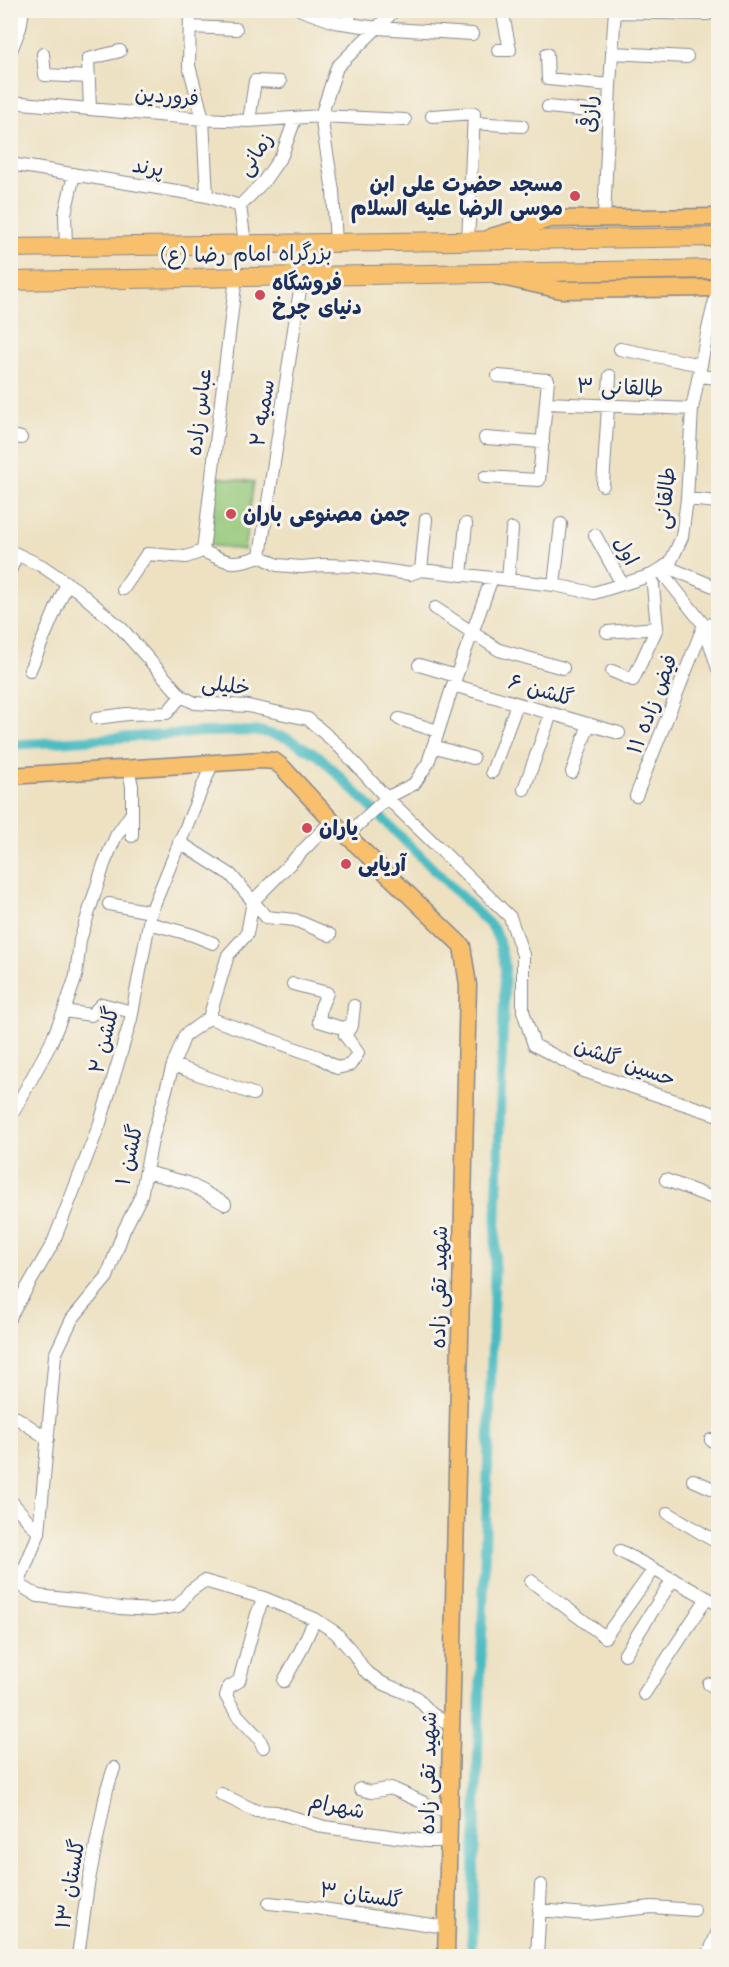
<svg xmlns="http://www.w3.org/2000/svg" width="729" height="1967" font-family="'Comic Neue','Playpen Sans Arabic',sans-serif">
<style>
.green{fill:#94c879;stroke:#587c6c;stroke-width:1.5}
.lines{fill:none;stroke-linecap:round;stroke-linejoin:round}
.canal{stroke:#4cbbc2;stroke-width:10}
.minor-casing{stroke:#848890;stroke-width:14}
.major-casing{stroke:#848890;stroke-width:19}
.highway-casing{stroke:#848890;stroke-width:20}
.minor{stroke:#fff;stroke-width:12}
.major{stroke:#f8bf6c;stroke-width:16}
.highway{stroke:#f8bf6c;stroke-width:18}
.poi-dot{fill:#d1495b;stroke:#f7f3e8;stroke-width:2}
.labels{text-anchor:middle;stroke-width:6;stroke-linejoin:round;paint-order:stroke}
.street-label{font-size:21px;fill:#1b2f5e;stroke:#f7f3e8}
.poi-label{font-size:21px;font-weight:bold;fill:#1b2f5e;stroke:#f7f3e8;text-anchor:start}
</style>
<rect width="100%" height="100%" fill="#f7f3e8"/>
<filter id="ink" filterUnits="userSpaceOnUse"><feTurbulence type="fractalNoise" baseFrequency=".0167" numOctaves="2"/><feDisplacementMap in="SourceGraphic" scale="12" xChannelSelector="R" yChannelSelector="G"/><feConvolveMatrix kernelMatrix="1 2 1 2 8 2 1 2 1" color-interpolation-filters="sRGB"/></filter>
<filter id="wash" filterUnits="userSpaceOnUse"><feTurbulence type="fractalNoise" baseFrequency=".008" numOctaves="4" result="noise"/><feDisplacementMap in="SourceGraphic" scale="24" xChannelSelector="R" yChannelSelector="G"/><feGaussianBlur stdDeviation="1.35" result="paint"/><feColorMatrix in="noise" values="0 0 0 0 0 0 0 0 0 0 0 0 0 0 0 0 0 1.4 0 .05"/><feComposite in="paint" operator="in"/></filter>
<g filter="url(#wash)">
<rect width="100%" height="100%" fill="#ede1c2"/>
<path class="green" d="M218 477 254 482 244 550 209 545Z"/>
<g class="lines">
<path class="canal" d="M10 745 206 732 259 731 287 738 319 756 493 928 499 942 505 967 471 1956"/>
</g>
</g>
<g filter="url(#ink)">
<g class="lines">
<g class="minor-casing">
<path id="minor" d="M190 10 189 66 203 119 207 196
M301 10 335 22 377 28 472 34
M615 12 708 14
M349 24 350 10
M190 27 236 29
M498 50H510L502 10
M10 53 20 28 23 10
M613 53 687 57
M43 54 45 75 89 77
M547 54 548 79 610 85
M10 102 203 119 249 121 321 116 405 120
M548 107 609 113
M90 109 88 59 120 51
M432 116 474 113 468 241
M249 121 255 81 280 82
M474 123 522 126
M10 164 207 196 240 206 245 244
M240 206 264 181 282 155 295 119
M604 219 610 85 615 10
M336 243 333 191 321 116 337 67 395 10
M66 247 65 214 74 174
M620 349 701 365
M699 376 718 378
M546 403 692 409
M10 435 21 438
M485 438 543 442
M485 477 539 480 548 380 498 376
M603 485 610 376
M687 499 718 502
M595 535 622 584
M10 551 42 566 77 590 122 629 181 696 195 703 248 706 308 719 338 745 381 792 510 917 523 955V1011L534 1045 584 1071 718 1115
M203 551 236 277
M260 556 302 276
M665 566 718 588
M421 570 426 519
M660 570 704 625 718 624
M10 571 17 554
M461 575 466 524
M508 580 512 529
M554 585 561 524
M123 589 147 554 186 557 203 551C227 563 234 566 260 556L277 565 301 567 323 565 355 566 410 574 421 570 554 585 594 593 652 575 670 563 682 537 687 499 692 409 708 329 718 288
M435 608 499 650 563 668
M704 625 718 669
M607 632 657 628
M419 665 456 676
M30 670 67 583
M612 671 633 680 657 628 652 575
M453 685 619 733
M97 718 127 714 167 713 181 696
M399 719 438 731
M433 746 473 758
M128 768 132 786V836
M492 772 517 704
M572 772 589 724
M524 789 551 714
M636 796 704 625
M347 835 388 797 414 784 428 763 453 685 492 578
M179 842 231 875 266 917 295 920 330 935
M109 904 151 912
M149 923 193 935 213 943
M293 984 327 993 321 1007 319 1021 342 1028 352 1025
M64 1011 76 976 80 940 104 864 116 836 132 813
M209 1018 319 1057 337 1068 350 1065 358 1053 345 1035 352 1025 354 1006
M173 1065 253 1094
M10 1118 50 1045 64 1011 91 1015 102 1004 132 1012
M146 1172 188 1183 225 1204
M666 1180 718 1200
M10 1317 53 1243 100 1123 131 1019 151 912 212 764
M10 1416 17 1418 48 1439
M711 1440 718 1443
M693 1480 718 1491
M10 1500 39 1533
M668 1513 718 1543
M620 1551 718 1604
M531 1581 605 1637 654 1569
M18 1584 39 1533 55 1355 72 1319 107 1277 124 1230 141 1196 152 1140 173 1065 185 1035 209 1018 228 955 247 934 253 901 332 821
M11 1587 18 1584 38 1596 84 1601 119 1608 152 1610 178 1606 190 1591 204 1581 264 1598 315 1619 336 1633 354 1654 364 1670 382 1683 416 1697 432 1714 451 1726
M625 1654 673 1579
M284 1681 300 1652 315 1619
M709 1684 718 1689
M644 1694 707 1598
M263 1747 259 1738 238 1716 226 1696 229 1687 239 1681 257 1614 264 1598
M360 1789 371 1792 391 1788 433 1807 449 1812
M221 1794 256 1811 276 1812 324 1827 426 1841H449
M269 1903 309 1907 446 1927
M539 1910 586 1914 652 1907 694 1910
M78 1956 88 1885 107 1789 114 1768
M537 1956 541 1885
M708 1956 718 1931"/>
</g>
<g class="major-casing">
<path id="major" d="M491 237 550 219 718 217
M497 276 561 290 718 288
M10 776 262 760 274 761 282 767 332 821 462 946 468 985 446 1956"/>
</g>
<g class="highway-casing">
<path id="highway" d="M10 248 718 237
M10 281 718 269"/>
</g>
<use href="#minor" class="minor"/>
<use href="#major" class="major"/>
<use href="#highway" class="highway"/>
</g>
</g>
<g class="poi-dot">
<circle cx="575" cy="196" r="6"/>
<circle cx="260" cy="295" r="6"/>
<circle cx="231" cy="514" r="6"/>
<circle cx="307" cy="828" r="6"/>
<circle cx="346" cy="864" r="6"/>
</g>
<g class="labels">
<g class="street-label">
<text transform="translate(167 96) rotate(5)" y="7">فروردین</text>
<text transform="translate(589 114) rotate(-88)" y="7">رازقی</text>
<text transform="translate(255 154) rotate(-57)" y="7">زمانی</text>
<text transform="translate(148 167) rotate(9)" y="7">پرند</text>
<text transform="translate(246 254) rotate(-1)" y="7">بزرگراه امام رضا (ع)</text>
<text transform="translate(620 387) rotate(2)" y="7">طالقانی ۳</text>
<text transform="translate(199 412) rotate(-83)" y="7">عباس زاده</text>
<text transform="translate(262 413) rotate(-81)" y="7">سمیه ۲</text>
<text transform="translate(665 498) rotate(-84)" y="7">طالقانی</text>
<text transform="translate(626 551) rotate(62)" y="7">اول</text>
<text transform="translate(226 685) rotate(7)" y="7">خلیلی</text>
<text transform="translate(541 690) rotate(16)" y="7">گلشن ۶</text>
<text transform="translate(652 704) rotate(-69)" y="7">فیض زاده ۱۱</text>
<text transform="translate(104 1040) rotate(-76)" y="7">گلشن ۲</text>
<text transform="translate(625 1062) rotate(20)" y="7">حسین گلشن</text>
<text transform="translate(129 1155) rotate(-77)" y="7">گلشن ۱</text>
<text transform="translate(439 1287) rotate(-89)" y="7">شهید تقی زاده</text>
<text transform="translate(428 1773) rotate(-89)" y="7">شهید تقی زاده</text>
<text transform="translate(337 1806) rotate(12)" y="7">شهرام</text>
<text transform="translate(70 1884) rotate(-80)" y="7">گلستان ۱۳</text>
<text transform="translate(361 1895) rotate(8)" y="7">گلستان ۳</text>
</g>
<g class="poi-label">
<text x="563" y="191" text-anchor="end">مسجد حضرت علی ابن<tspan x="563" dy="24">موسی الرضا علیه السلام</tspan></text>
<text x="272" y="290">فروشگاه<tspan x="272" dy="24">دنیای چرخ</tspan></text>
<text x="243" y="521">چمن مصنوعی باران</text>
<text x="319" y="835">یاران</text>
<text x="358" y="871">آریایی</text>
</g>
</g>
<rect width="729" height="1967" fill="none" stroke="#f7f3e8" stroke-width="36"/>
</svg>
